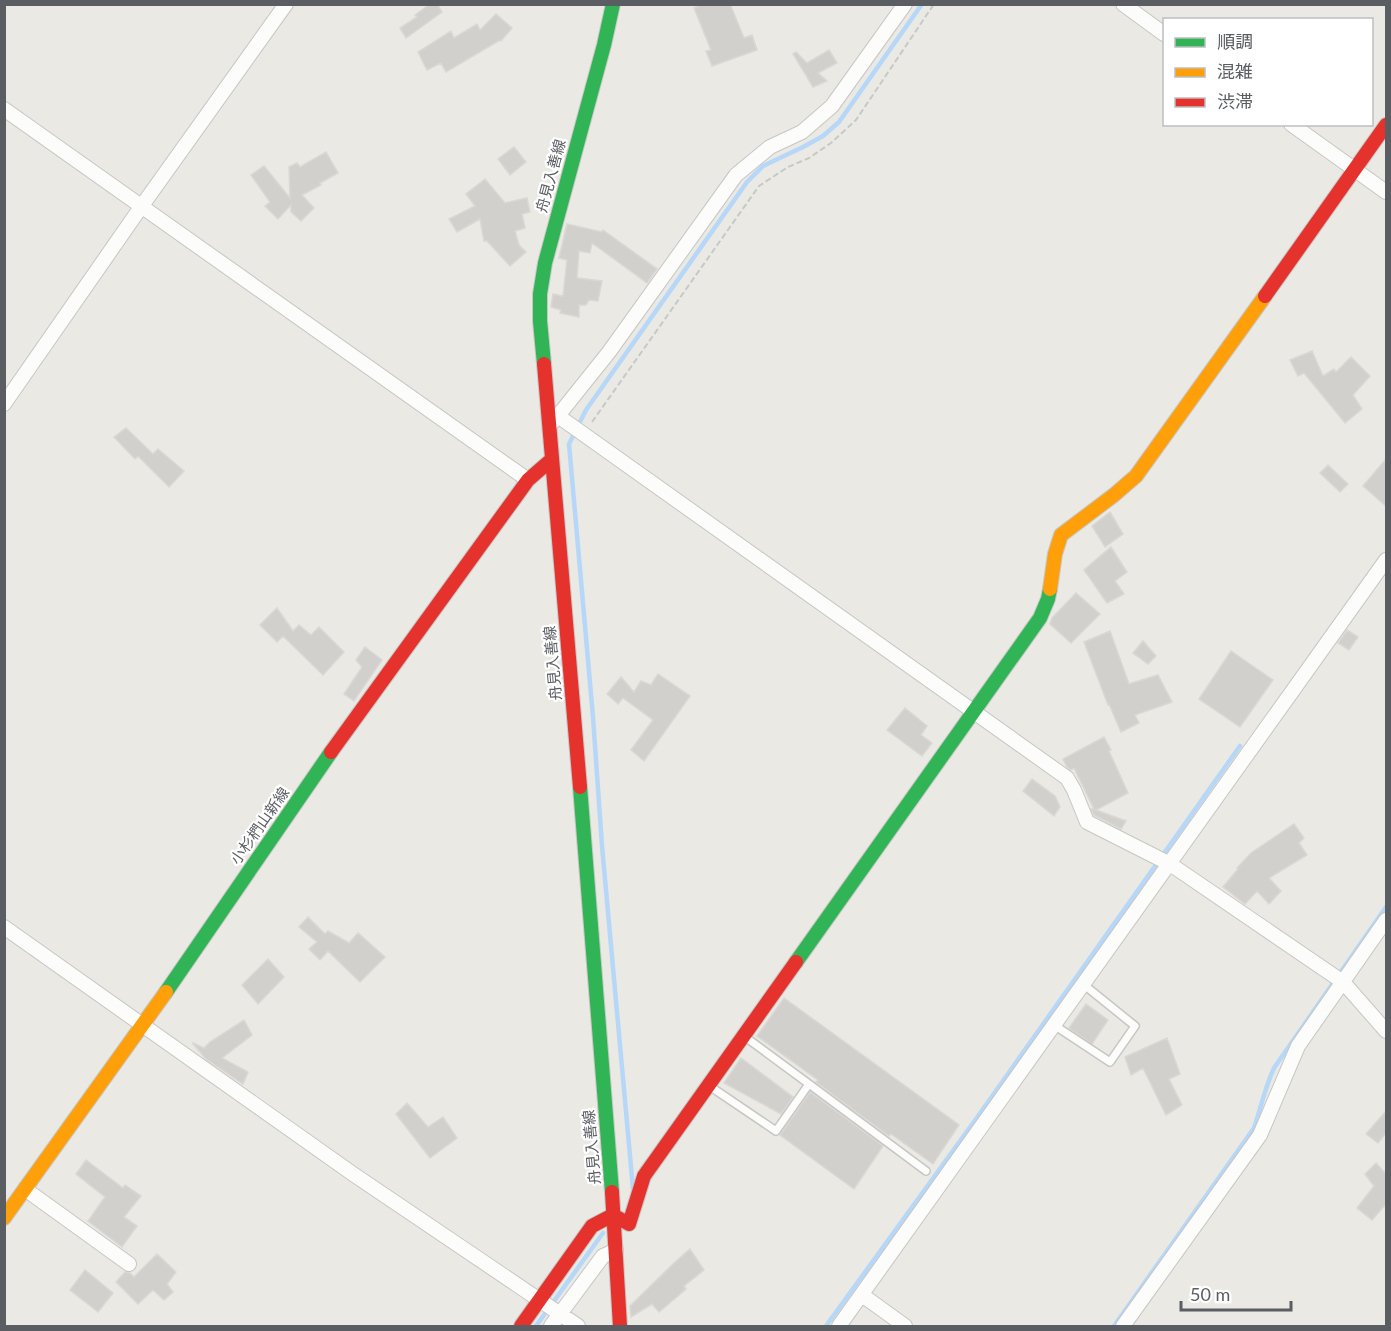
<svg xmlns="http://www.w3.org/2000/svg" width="1391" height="1331" font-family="Lato,'Noto Sans JP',sans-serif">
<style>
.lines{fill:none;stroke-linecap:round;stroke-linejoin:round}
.stream{stroke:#b6d7f7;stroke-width:4.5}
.building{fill:#d1d0cd;stroke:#d9d8d4;stroke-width:1.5}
.lane-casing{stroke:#c6c6c5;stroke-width:10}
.street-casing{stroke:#c6c6c5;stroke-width:16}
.fast-casing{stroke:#c7c7c6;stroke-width:16}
.slow-casing{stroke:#c7c7c6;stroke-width:16}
.jam-casing{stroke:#c7c7c6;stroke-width:16}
.path{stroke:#c4cac7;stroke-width:2;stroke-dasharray:6 3;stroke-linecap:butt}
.lane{stroke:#fcfcfb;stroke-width:7}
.street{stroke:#fcfcfb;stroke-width:14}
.fast{stroke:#30b455;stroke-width:14}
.slow{stroke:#ff9f0a;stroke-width:14}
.jam{stroke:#e5322d;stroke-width:14}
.labels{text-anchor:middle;stroke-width:4.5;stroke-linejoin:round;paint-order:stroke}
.street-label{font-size:15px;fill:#5a5d62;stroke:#fff}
</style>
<rect width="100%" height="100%" fill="#eae9e4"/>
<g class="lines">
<path class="stream" d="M633 1189 602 846 593 717 569 444 586 410 747 182 763 166 803 147 823 136 839 122 922 4
M536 1326 603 1233
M826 1326 976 1119 1240 746
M1114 1326 1254 1128C1261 1108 1265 1087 1274 1068L1386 907"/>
</g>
<path class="building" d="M430 4H437L442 12 406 38 400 28 417 17 415 15Z
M703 4H730L744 38 752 35 757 50 712 66 706 51 711 50 694 8Z
M496 14 512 28 501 41 500 40 446 72 441 63 427 70 418 52 451 31 454 38 477 24 480 30Z
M829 50 837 63 818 73 827 81 813 87 793 54 796 52 807 63Z
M514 147 526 162 510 175 498 159Z
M326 152 338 173 320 183 321 185 302 195 314 208 301 221 291 212V205L278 219 265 206 270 202 251 175 264 166 290 198 289 167 297 163 300 167Z
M485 179 505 203 527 198 530 212 522 214 525 228 515 231 519 245 526 252 510 266 487 241H484L480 219 457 232 449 219 475 206 466 194Z
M567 224 602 232 603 230 657 269 647 283 592 243 590 253 579 251 577 278 602 281 598 301 589 300 586 305H579V317L560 313 561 310 551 307 553 294 563 296 567 260 559 258Z
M1312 351 1323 376 1334 369 1336 372 1351 357 1370 376 1353 395 1362 409 1345 423 1304 373 1298 376 1290 360Z
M126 428 153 454 158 449 184 471 169 487 138 456 135 459 114 437Z
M1386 459V506L1363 486Z
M1328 465 1348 484 1340 492 1320 473Z
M1110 512 1123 534 1105 547 1092 526Z
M1111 547 1127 572 1115 581 1124 594 1107 603 1084 570Z
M1076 593 1100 614 1071 643 1050 624 1052 618Z
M277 608 293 631 299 625 311 635 319 627 344 652 323 675 283 636 277 642 260 625Z
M1347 630 1358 637 1349 650 1338 643Z
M1110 631 1129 684 1158 675 1172 702 1135 715 1139 723 1121 732 1109 704 1108 705 1084 642Z
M1143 641 1156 656 1148 664 1133 653Z
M365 647 382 660 354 701 344 694 362 667 356 660Z
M1231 651 1273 680 1240 727 1199 699Z
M658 674 690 696 644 761 631 750 653 720 623 698 618 704 607 694 621 677 634 692 641 681 651 685Z
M905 708 927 726 921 735 932 743 922 756 887 730Z
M1104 737 1111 750 1109 751 1128 793 1096 810 1126 821 1121 829 1094 815 1091 809H1094L1074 768 1071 770 1067 767 1063 759Z
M1032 779 1055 796 1060 807 1054 816 1023 791Z
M1294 824 1304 838 1299 843 1307 855 1269 878 1281 891 1269 904 1257 891 1245 904 1223 887 1238 869 1237 868 1251 853Z
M308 917 325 934 328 931 349 943 358 933 385 957 360 982 328 951 320 960 309 949 317 942 299 927Z
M268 959 284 977 258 1004 242 985Z
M784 998 959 1125 933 1164 891 1134 889 1136 816 1082 818 1080 757 1036Z
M1086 1004 1108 1020 1092 1044 1069 1028Z
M244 1020 252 1035 222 1058 248 1072 243 1084 206 1059 193 1044V1043L204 1048 210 1042Z
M1167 1038 1180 1074 1169 1079 1182 1105 1166 1115 1143 1068 1131 1075 1125 1057Z
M741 1058 793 1097 781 1114 724 1083Z
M810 1092 883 1146 854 1189 780 1135Z
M407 1103 428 1127 443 1117 457 1138 430 1158 396 1114Z
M1386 1111V1133L1378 1143 1366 1134Z
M86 1160 123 1188 125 1185 141 1196 124 1217 137 1226 122 1247 88 1221 105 1197 76 1174Z
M1376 1163 1385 1173 1386 1170V1204L1372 1220 1357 1208 1374 1186 1365 1174Z
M690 1249 704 1270 684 1286 686 1289 659 1312 652 1304 631 1317 630 1306 674 1263Z
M157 1254 176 1272 167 1284 173 1292 164 1300 153 1290 138 1304 116 1282 125 1272 130 1273 134 1277Z
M85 1270 113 1293 98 1312 70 1290Z"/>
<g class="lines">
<g class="lane-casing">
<path id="lane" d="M1054 1025 1110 1062 1135 1026 1083 984
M809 1084 926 1171
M708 1085 776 1131 809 1084 744 1036"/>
</g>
<g class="street-casing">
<path id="street" d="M1123 4 1164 34
M4 109 528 480
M1291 124 1386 192
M4 404 141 207 286 4
M558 416 1067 778 1074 790 1087 822 1170 864 1343 982 1386 1031
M553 422 609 352 736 175 770 147 802 132 832 106 905 4
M4 927 353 1174 578 1326
M25 1189 129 1264
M862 1295 905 1326
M551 1326 603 1256 616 1250
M839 1326 1386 560
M1123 1326 1260 1135 1298 1046 1386 920"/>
</g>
<g class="fast-casing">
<path id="fast" d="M544 364 540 321V294L545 263 604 45 613 4
M580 787 612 1192
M796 962 1040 618 1048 599 1050 589
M166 992 331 752"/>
</g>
<g class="slow-casing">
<path id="slow" d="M1050 589 1055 554 1061 535 1114 495 1136 476 1265 296
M4 1218 166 992"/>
</g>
<g class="jam-casing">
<path id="jam" d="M1265 296 1386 125
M544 364 580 787
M331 752 528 480 551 460
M612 1192 620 1326
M521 1326 592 1226 613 1215 629 1224 644 1176 796 962"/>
</g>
<path class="path" d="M592 422 759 186 788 167 809 158 831 143 856 120 934 4"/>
<use href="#lane" class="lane"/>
<use href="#street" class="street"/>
<use href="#fast" class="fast"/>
<use href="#slow" class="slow"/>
<use href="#jam" class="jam"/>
</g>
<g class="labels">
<g class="street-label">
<text transform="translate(551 176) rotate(-75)" y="5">舟見入善線</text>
<text transform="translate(553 663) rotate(-95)" y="5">舟見入善線</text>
<text transform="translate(260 826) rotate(-55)" y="5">小杉椚山新線</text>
<text transform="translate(592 1147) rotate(-95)" y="5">舟見入善線</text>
</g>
</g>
<rect width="1391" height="1331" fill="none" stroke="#5a5d62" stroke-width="12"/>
<rect x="1163" y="18" width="210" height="108" fill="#ffffff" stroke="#bdbec0" stroke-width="1.5"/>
<rect x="1175" y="38" width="30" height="9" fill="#30b455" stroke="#bdbec0" stroke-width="1.5"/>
<text x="1217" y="48" font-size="18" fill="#5a5d62">順調</text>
<rect x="1175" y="68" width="30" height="9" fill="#ff9f0a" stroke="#bdbec0" stroke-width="1.5"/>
<text x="1217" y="78" font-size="18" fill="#5a5d62">混雑</text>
<rect x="1175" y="98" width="30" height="9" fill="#e5322d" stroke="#bdbec0" stroke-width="1.5"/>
<text x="1217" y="108" font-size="18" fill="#5a5d62">渋滞</text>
<path d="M1181 1301v9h110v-9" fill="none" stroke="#5a5d62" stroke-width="3"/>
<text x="1190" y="1301" font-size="18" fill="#5a5d62" stroke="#ffffff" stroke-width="4.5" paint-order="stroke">50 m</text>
</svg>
